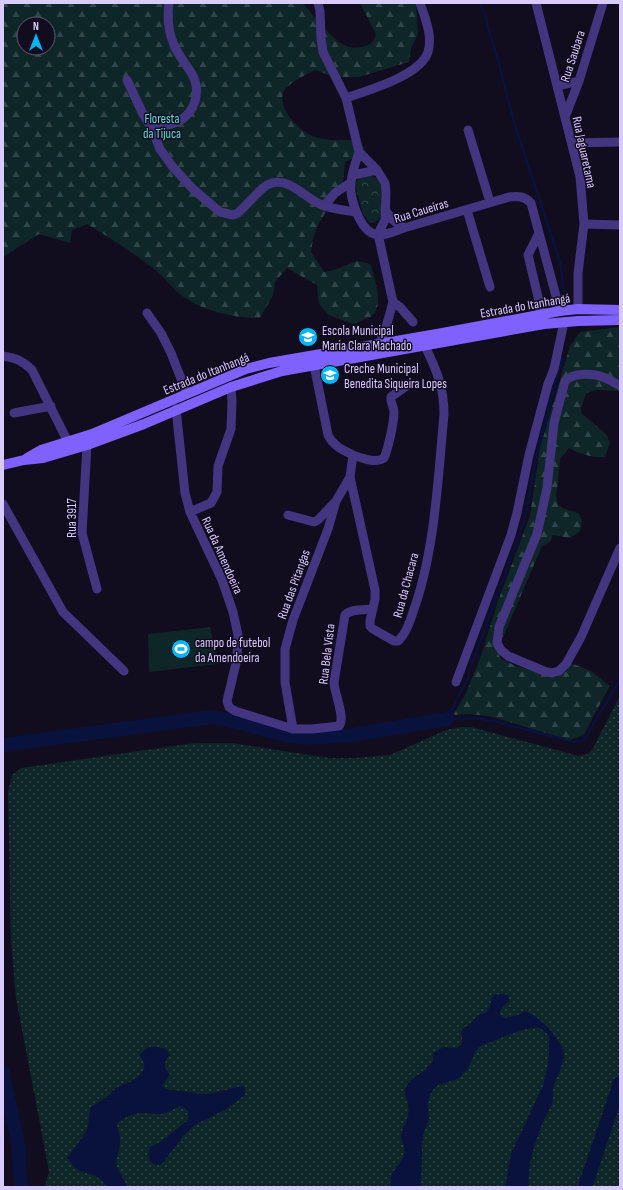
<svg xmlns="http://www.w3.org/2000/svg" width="623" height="1190" font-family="'Sofia Sans Condensed',sans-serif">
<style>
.grass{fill:url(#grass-dots)}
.forest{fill:url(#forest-firs);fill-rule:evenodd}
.park{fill:url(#park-crowns)}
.garden{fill:#0f2629}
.water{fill:#08123d}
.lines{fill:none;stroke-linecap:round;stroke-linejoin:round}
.stream{stroke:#08123d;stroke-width:2.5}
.river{stroke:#08123d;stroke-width:14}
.minor{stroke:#443580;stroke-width:9}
.secondary{stroke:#7f61ff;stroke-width:10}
.labels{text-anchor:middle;stroke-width:3;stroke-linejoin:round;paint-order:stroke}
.street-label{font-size:13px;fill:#d9caff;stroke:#120c1f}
.park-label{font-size:13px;fill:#54e1d5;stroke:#120c1f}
.poi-label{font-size:13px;fill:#d9caff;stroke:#120c1f;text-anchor:start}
</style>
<defs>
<pattern id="grass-dots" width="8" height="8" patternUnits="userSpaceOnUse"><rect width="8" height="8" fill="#0f2629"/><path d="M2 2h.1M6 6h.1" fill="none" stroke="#314449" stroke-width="1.8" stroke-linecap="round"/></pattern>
<pattern id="forest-firs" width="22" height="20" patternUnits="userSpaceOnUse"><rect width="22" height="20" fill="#0f2629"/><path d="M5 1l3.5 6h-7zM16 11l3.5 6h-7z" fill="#314449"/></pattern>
<pattern id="park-crowns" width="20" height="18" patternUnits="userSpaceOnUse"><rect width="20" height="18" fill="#0f2629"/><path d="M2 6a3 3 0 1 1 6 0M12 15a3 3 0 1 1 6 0" fill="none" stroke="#314449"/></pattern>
</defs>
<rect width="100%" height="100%" fill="#120c1f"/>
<path class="grass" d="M620 696V1187H45L49 1172 47 1161 16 998 11 942 8 792 12 775 21 768 195 743H232L329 758H355L390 755 446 730 462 727H471L579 756 587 754 592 750Z"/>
<path class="forest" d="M3 3H303C311 13 334 42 346 46 350 48 356 48 361 47 370 46 374 42 376 34L360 3H416L418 34 411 48 409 62 359 77H335L315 70C306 75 287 83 283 93 278 110 300 132 315 137 330 142 345 139 360 141L366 152 345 162 343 182 317 227 313 239 311 252 324 272 334 270 357 261 370 264C374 276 384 304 373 315 368 319 359 321 353 324L329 315 319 304 317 285 287 268 275 282 273 295 260 318C235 318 205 312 184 297 174 291 167 280 158 272 135 254 112 239 87 224L72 230 70 243 39 234 3 257ZM24 24H48V48H24Z
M620 327V391L597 390 586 393 581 408 582 414 606 434 610 443 605 457C592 458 581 454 569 448L560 459 558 483 556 495 558 505 565 509 578 513 582 520 580 531 570 538 553 535 550 542 542 546 497 651 501 659 516 666 556 677 567 671 571 663 591 671 610 686 593 717 584 735 569 740 489 716 468 714 453 715 466 693 481 656 498 601 530 516 540 448 570 346 580 332Z"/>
<path class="park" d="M370 176C374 177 378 178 380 183 382 189 382 214 379 219 377 222 373 223 370 223L363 214 355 185 357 179Z"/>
<path class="garden" d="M210 627 218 664 149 672 148 634Z"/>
<path class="water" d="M503 994 508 995 509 1001C505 1005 499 1009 500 1015L505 1018 518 1015 526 1011C540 1018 557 1034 563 1050 566 1060 558 1074 554 1085 552 1091 554 1099 551 1106 549 1111 545 1117 543 1122 535 1143 527 1164 529 1187H505L511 1154 543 1086 549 1059V1035C546 1033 542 1029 539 1028 528 1025 492 1042 480 1046L476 1050 467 1070 458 1079 438 1085 431 1092 427 1103 429 1119 423 1135 422 1148 421 1187H391C387 1170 404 1165 405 1151 405 1146 401 1141 401 1136 402 1124 411 1121 408 1104 407 1099 404 1094 405 1089 409 1080 417 1075 425 1071L428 1066 433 1062V1053C436 1052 439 1049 442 1048 449 1046 460 1052 462 1042 463 1037 460 1034 462 1029L470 1024 477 1016 487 1012 489 1008 493 995Z
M155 1047 163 1048 167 1050 169 1055C164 1063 163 1067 170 1074L162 1086 166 1089 202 1094 214 1093 243 1086 245 1088V1095L226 1109 195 1125 184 1135 161 1165C149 1166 147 1157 150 1147L159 1143 188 1120C189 1115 189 1109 183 1107 177 1105 173 1111 168 1112 158 1116 152 1113 143 1113 135 1112 123 1118 117 1123 117 1130 121 1136 120 1142 120 1150 115 1159 117 1167 119 1174 125 1180 127 1187H107C95 1167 79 1180 68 1158 73 1148 83 1139 87 1129 90 1121 88 1114 91 1107 95 1104 100 1102 104 1099 109 1096 112 1091 116 1088 125 1084 141 1079 144 1068 146 1062 140 1059 140 1054L147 1048Z"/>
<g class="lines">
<path class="stream" d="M480 3 485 13 489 31 498 59 506 92 515 125 560 262 564 292
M562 359 539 446 524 522 469 672 468 678 447 719 476 718 493 721 574 742 581 741 586 737 620 680"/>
<path class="river" d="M3 745 212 717 224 719 289 736 307 738 352 735 447 719
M3 1073 18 1144 21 1187
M585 1187 620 1083"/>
<path class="minor" d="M318 3 320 11 321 38 323 52 346 98 359 152 377 170 385 183 386 192 385 220 378 234 393 302 400 307 413 322
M536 3 580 177 584 224 578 273V309
M127 80 143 114 152 129 160 149 172 166 193 189 220 212 233 215 238 213C245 207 261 188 267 185 288 174 305 199 322 205 332 209 344 210 355 212
M557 86 579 81
M346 98C368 90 420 76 428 52 433 36 425 18 420 3
M565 117 579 81 603 3
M152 129C161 127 171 125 179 121 196 112 201 90 192 74 186 64 178 55 174 45 168 31 167 18 169 3
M468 130 490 202
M572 143 620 142
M359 152C356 161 352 172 351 182 349 196 359 229 374 234 383 237 395 231 404 228L509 197C519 196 524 196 531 203L560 311
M353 175 377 170
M324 206 335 193 350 183
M385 210 393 220 404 228
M467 210 490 287
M584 224 620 225
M539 233 528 255 544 322
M147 313 161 333 171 353 187 394
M379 344 385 331 393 302
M3 356C16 358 23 361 32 370L68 442
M314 365 328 435C333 446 343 450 353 455L350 477 375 590V599L370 621V626L373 629 394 641H398C406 634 410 622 413 612 435 552 438 478 444 414 444 387 436 369 425 346
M620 386C615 383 610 380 605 378 594 373 574 372 565 381L554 423 547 488 537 534 499 627 497 643 501 650 508 656 544 671 552 673 559 671 566 664 581 637 620 548
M176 409 185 493 190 512 222 580 233 612 238 635 237 659 227 701 229 707 235 711 293 729H312L339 726C346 718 334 693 334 682L345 615C351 608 364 610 373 609
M14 413 51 406
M87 445 82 533 97 589
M353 455C361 458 376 464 384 458 388 449 394 423 394 412 394 406 390 403 391 397L409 384
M3 504 63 612 124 671
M190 512 211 503 217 492 218 466 231 429 232 402 231 387
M288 515 314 522 318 520 335 502
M456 682 511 535 517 513 529 455 548 384 554 369 564 322
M293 729 285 682V649L293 620 328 529 336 501 350 477"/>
<path class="secondary" d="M27 458 41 450 92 434 246 369 269 363 437 334 560 311 578 309 620 310
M3 465 24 460 43 458 87 445 144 424 231 387 282 371 544 324 578 321 620 320"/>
</g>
<defs>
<g id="school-disc" transform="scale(1)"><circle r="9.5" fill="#00b5f5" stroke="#120c1f"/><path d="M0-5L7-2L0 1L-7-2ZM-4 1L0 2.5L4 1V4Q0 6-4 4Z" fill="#fff"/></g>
<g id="stadium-disc" transform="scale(1)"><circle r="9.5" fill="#00b5f5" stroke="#120c1f"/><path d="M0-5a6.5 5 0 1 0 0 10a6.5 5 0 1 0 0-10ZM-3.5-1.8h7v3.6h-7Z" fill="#fff"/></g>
</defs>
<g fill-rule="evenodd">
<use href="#school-disc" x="308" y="337"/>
<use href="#school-disc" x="330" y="375"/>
<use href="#stadium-disc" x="181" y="649"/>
</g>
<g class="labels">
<g class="street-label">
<text transform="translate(572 56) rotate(-72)" y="5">Rua Saubara</text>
<text transform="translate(585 152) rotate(78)" y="5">Rua Jaguaretama</text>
<text transform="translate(421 210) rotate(-17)" y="5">Rua Caueiras</text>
<text transform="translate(525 305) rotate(-10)" y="5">Estrada do Itanhangá</text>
<text transform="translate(206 373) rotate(-22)" y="5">Estrada do Itanhangá</text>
<text transform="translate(71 518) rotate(-90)" y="5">Rua 3917</text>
<text transform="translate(223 555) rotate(66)" y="5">Rua da Amendoeira</text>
<text transform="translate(293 584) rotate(-70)" y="5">Rua das Pitangas</text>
<text transform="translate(405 585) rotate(-75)" y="5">Rua da Chacara</text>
<text transform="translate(326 654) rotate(-83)" y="5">Rua Bela Vista</text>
</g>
<g class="park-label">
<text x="162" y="123">Floresta<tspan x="162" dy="15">da Tijuca</tspan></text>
</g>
<g class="poi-label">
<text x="322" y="335">Escola Municipal<tspan x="322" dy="15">Maria Clara Machado</tspan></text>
<text x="344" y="373">Creche Municipal<tspan x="344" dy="15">Benedita Siqueira Lopes</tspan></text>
<text x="195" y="647">campo de futebol<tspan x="195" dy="15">da Amendoeira</tspan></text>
</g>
</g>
<rect width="623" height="1190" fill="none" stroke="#d9caff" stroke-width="8"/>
<g transform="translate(36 36)"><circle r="19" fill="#120c1f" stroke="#625879"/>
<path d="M0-3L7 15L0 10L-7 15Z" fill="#00b5f5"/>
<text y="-6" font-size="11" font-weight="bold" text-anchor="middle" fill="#d9caff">N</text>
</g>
</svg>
